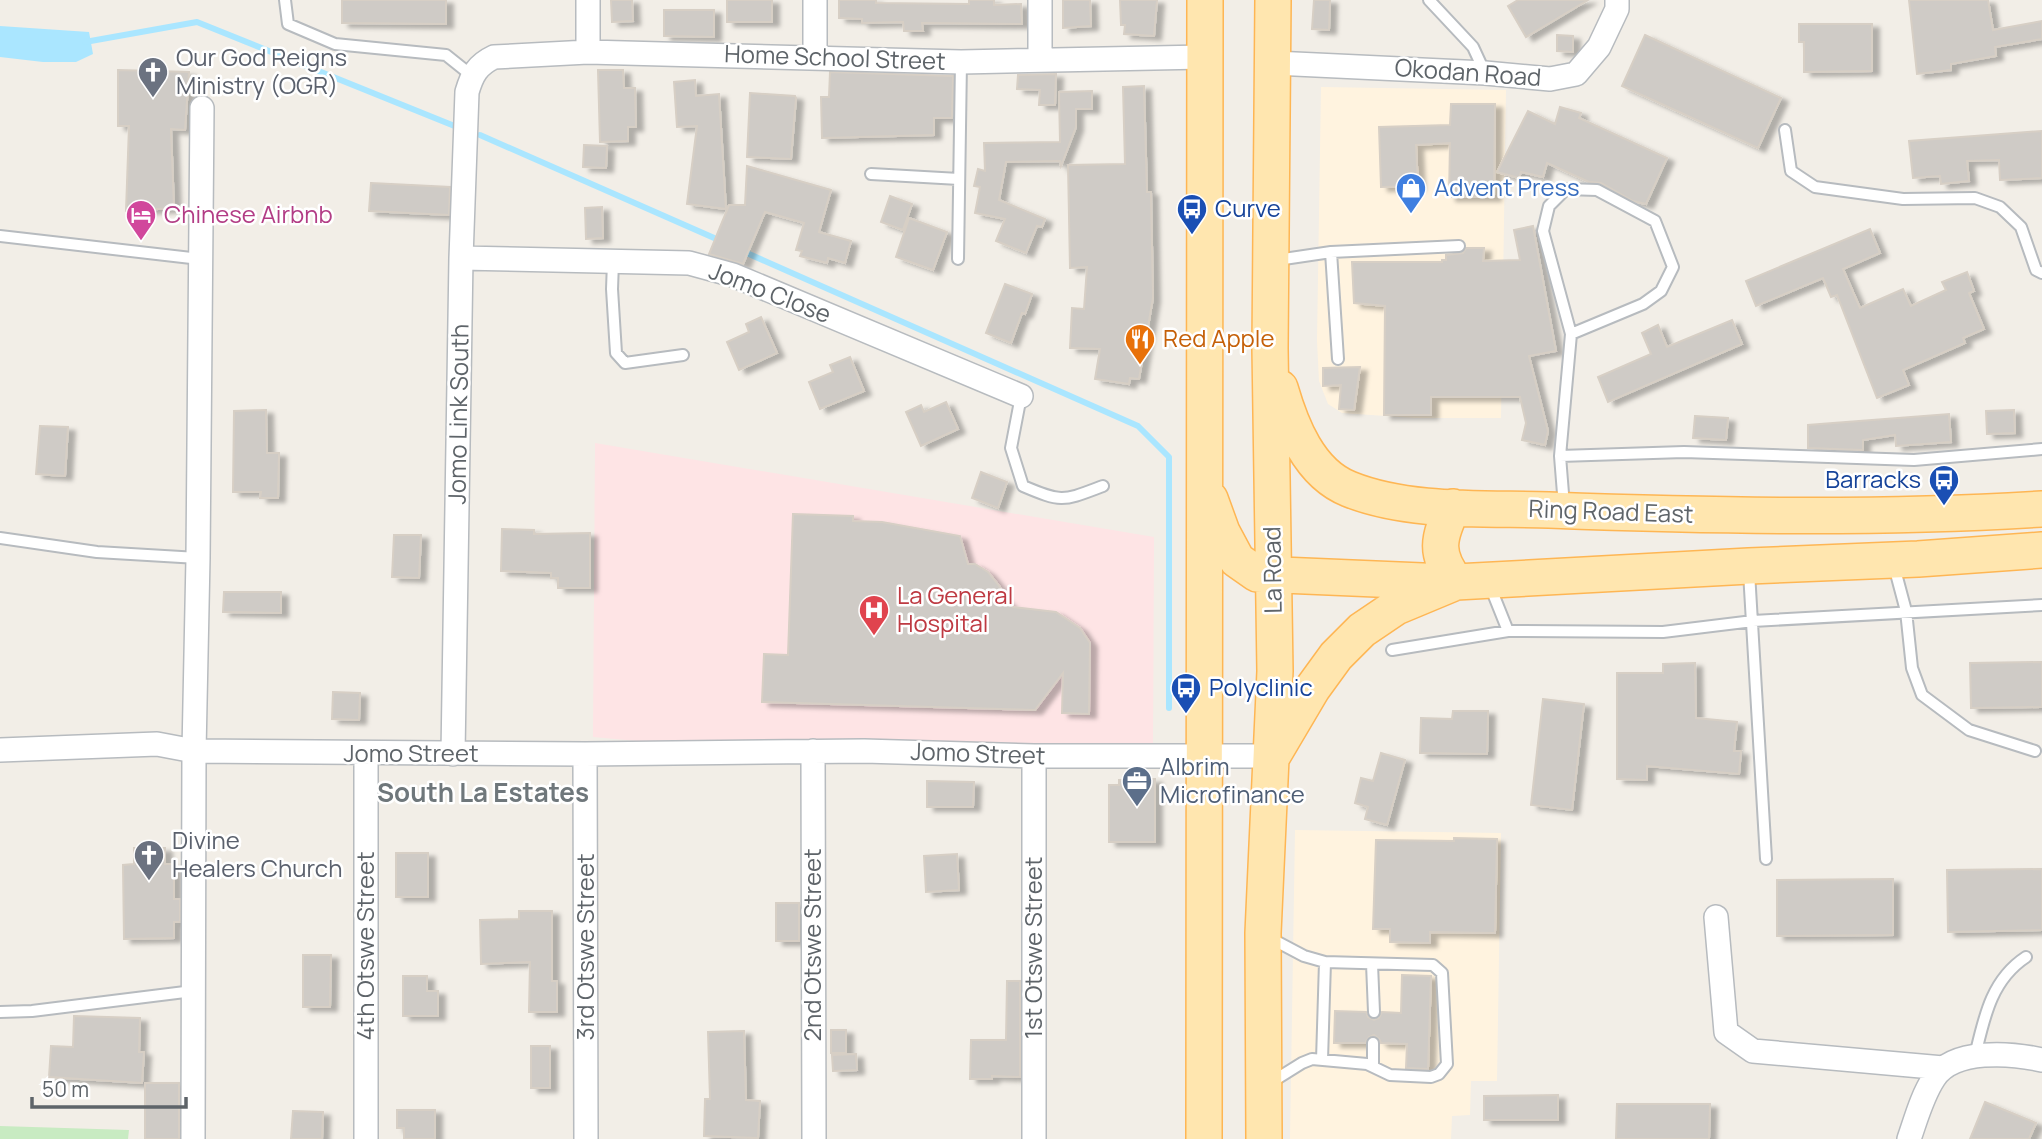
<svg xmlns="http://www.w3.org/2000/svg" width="2042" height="1139" font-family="Manrope,sans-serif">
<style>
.commercial{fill:#fff3df}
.medical{fill:#fee4e5}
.green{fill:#c8ebc2}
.water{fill:#aae6ff}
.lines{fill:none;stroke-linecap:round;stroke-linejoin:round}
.stream{stroke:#aae6ff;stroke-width:6}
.building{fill:#cfcbc6;stroke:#d7cfc5;stroke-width:2;filter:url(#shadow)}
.service-casing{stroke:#b7bbbf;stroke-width:14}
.minor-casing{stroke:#b7bbbf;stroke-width:26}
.primary-casing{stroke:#feb654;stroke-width:38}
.service{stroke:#fff;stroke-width:10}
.minor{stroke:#fff;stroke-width:23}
.primary{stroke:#ffe6af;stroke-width:35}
.labels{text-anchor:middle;stroke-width:5;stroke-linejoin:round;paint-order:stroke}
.worship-label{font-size:24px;fill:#5b616d;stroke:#fff;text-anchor:start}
.street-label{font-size:24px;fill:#5e6469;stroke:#fff}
.shop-label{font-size:24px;fill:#366cbe;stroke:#fff;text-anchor:start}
.transit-label{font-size:24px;fill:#164399;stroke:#fff;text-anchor:start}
.hotel-label{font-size:24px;fill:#b23c85;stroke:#fff;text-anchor:start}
.food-label{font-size:24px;fill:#c56008;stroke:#fff;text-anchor:start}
.health-label{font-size:24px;fill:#be3a42;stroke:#fff;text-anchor:start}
.service-label{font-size:24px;fill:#4e5e75;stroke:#fff;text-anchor:start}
.neighbourhood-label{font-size:26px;font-weight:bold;fill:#6f777b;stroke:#fff}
</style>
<defs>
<filter id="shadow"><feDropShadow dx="7" dy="4" stdDeviation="2" flood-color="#0004"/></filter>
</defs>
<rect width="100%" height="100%" fill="#f2eee7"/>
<path class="commercial" d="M1321 87 1506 90 1501 418H1415L1342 413 1328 404 1319 381 1317 341Z
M1295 830 1501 833 1497 1081H1471L1470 1115 1452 1116 1451 1139H1290Z"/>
<path class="medical" d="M595 443 1154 537 1153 746 637 741 593 737Z"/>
<path class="green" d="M0 1126 129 1130 128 1139H0Z"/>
<path class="water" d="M0 26 89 32 93 54 76 62H43L0 57Z"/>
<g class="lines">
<path class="stream" d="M85 42 197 22 457 127
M480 135 721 241
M740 250 1138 426 1169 457V708"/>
</g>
<path class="building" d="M342 0H446V24L342 23Z
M611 0H632L633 21 612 22Z
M727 0H772V22H727Z
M839 0H876V3L969 4V0H994V5L1021 4 1022 24 922 23 923 31H904L903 22 862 23V19L839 18Z
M1063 0H1090L1091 26 1063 28Z
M1120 0H1157L1154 36 1124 34 1125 25H1121Z
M1314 0H1330L1329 30 1312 29Z
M1518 0H1588L1526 37 1508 6Z
M1909 0H1988L1993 30 2042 21V39L1995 47 1996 56 1951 64V70L1917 74Z
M664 10H714V37L664 36Z
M1799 24H1872V71L1804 72V42H1799Z
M1557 35 1573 36V52L1557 51Z
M1645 35 1781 98 1758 148 1622 86Z
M118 70 189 72 185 130 171 129 174 208 126 211 129 126H118Z
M598 70H623L624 88H635L636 127H628V141L600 142Z
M830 72 953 76 952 118H934V135L822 138 821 97H829Z
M1056 74 1055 105H1039L1040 90 1017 89 1018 75Z
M695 80 696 96 719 94 726 209 687 204 697 126 677 127 674 82Z
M1144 86 1147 192H1151L1153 298 1139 379 1130 378 1129 384 1095 379 1100 349 1070 348 1072 308 1084 309 1087 267 1070 268 1068 165 1125 164 1123 87Z
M1092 91V109H1076V127L1061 166 1060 161 1006 162 999 200 1045 219 1042 227 1037 226 1026 253 996 241 1005 219 975 213 980 187 974 186 978 169 985 171 984 143 1060 142 1059 92Z
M750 93 795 96 796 98 791 159 747 157Z
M1451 104H1495L1494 197H1449L1450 143 1416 145 1418 186 1381 187 1379 127 1450 125Z
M1560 107 1581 113 1579 118 1667 158 1646 204 1633 201 1601 183 1589 182 1547 163 1543 177 1521 172 1519 178 1497 172 1528 111 1555 124Z
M2042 131V178L2000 180 1999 160 1967 161 1969 181 1941 184 1940 176 1913 178 1909 141Z
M584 145 607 146 606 168 583 167Z
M747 166 831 190 819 232 851 241 845 263 828 258 827 263 800 256 802 251 796 250 804 223 765 212 743 264 709 254 729 205H745Z
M371 183 450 187 449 215 369 211Z
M890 196 912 204 903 230 881 222Z
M602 207 603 238 586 239 585 208Z
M909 218 947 232 933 270 896 257Z
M1533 226 1556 351 1529 356 1548 431 1545 445 1522 440 1526 423 1520 397H1431V415H1384L1385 306 1354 303 1352 262H1442V260H1446V255L1463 253 1466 248H1484L1483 261 1520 260 1514 230Z
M1870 229 1880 253 1843 269 1860 308 1903 289 1911 306 1946 290 1942 282 1967 272 1974 291 1969 293 1984 329 1963 338 1965 343 1903 370 1909 385 1877 398 1837 295 1831 297 1823 278 1756 306 1746 281Z
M1005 284 1032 294 1025 314 1022 313 1011 343 986 333Z
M761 317 777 353 739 370 727 342 749 332 746 324Z
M1732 320 1742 344 1608 402 1598 377 1651 354 1642 333 1658 325 1667 347Z
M850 357 864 391 820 409 809 382 833 372 830 365Z
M1360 367 1354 410 1339 409 1341 385 1323 386V368Z
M946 402 958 429 921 446 906 412 921 405 924 412Z
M266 410 267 453H279L278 498H260L261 492H233L234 411Z
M2014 410 2015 433 1987 434 1986 411Z
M1949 414 1951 442 1896 446 1895 435 1863 440V450L1808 448V425Z
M1695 416 1728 418 1726 440 1693 438Z
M40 426 68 427 65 476 36 474Z
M981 472 1007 482 998 508 972 498Z
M793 514 853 516V521L882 522 960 536 968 564H975L988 572 1000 587 1004 599 1013 607 1056 612 1080 628 1090 643 1089 714 1062 713 1063 673 1035 710 762 702 764 654 788 655Z
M502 529 534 530V534L590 533V588H558V578H551V573L501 571Z
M394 535H421L419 578 392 577Z
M224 592H281V613L223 612Z
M2042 662V707L1971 708 1970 663Z
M1695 663 1696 718 1737 722 1734 751H1741L1739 774 1647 766V780L1617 779V673H1663V664Z
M333 692 360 693 359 720 332 719Z
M1543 699 1584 704 1572 810 1531 805Z
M1453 711H1488L1487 754 1420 753 1421 718 1452 719Z
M1381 753 1405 760 1387 825 1365 819 1368 807 1355 803 1361 778 1373 781Z
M1155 779V842H1109V785H1119V780Z
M927 781 974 782 973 807H927Z
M1454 838 1497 839 1495 933 1430 932V943L1390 942V929H1373L1376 840 1454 841Z
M134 848H165V864H174V899H180V922H174V938L124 939 123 865 134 864Z
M396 853H428V897H396Z
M957 854 959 890 926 892 924 856Z
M2042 869V930L1948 932 1947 870Z
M1893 879V935L1777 936V880Z
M776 903H799V941H776Z
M519 911H552V981H557V1012H529L530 962 481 964 480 920 519 919Z
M303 955H331L330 1007H303Z
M1402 975 1431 976 1428 1069 1406 1068 1407 1044 1381 1043 1379 1039 1374 1035 1369 1037 1365 1043H1334L1335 1011 1366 1012 1368 1017 1374 1020 1379 1018 1382 1012 1401 1013Z
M403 976H427V991H438V1016H403Z
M1007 981H1020V1077L992 1076V1079H970L971 1040H1006Z
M74 1016 140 1018 139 1052H144L142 1083 49 1077 51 1046 73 1047Z
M831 1030H846V1053H831Z
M744 1031 746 1100 760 1101 758 1138 704 1136 705 1099H710L708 1032Z
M531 1046H550V1088H531Z
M856 1054 857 1070 833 1071 832 1055Z
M145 1083H179V1139H145Z
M1558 1095V1120H1484V1096Z
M1985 1102 2036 1123 2029 1139H1970Z
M1617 1104H1710L1709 1139H1616Z
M397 1110H435V1139H404V1128H397Z
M293 1111 323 1112 322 1139H291Z"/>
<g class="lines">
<g class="service-casing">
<path id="service" d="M285 0 288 24 335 44 446 55 471 75
M1429 0 1473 47 1485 73
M1785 130 1791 171 1815 187 1903 199 1975 198 2000 207 2021 227 2036 270 2042 273
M871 174 959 179
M0 236 200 259
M1331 252 1338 359
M958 259 961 62
M1277 260 1331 252 1459 246
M613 262 612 289 616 353 625 363 683 355
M1021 396 1011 448 1023 486C1063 503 1063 501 1103 486
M1560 456 1684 452 1914 460 2042 449
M1564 506 1560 456 1571 334 1543 231 1549 206 1566 189 1597 190 1655 221 1673 267 1661 291 1643 304 1571 334
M0 538 97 552 198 558
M1894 566 1906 611 1912 668 1922 695 1969 730 2035 751
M1749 572 1766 859
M1490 586 1508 631
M1392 650 1508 631 1663 632 1753 621 2042 605
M1268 937 1304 956 1325 962 1433 965 1442 973 1447 1064 1439 1074 1431 1077 1390 1075 1367 1064 1312 1059 1302 1063 1270 1083
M1372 964 1374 1012
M0 1012 32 1011 193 991
M1373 1043V1066
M1975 1056C1984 1018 1991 980 2026 957
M1322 1060 1325 962"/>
</g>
<g class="minor-casing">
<path id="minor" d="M588 52V0
M815 57V0
M1040 60V0
M1274 63 1485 73 1550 79 1576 74 1599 47 1617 9V0
M202 108 198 558 194 751 585 754 864 751 1034 756H1272
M461 258 689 263 733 275 1021 396
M0 750 157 744 194 751 193 1139
M813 751 814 1139
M453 754 461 258 467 92C472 75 477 65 494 57L588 52 961 62 1204 57
M585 754 586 1139
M1716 917 1726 1032 1753 1051 1943 1068
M366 1139V754
M1034 1139V756
M1909 1139C1916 1119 1922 1096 1934 1078 1954 1048 2011 1053 2042 1060"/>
</g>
<g class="primary-casing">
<path id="primary" d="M1280 388C1291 426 1309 473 1349 489 1408 513 1486 508 1549 510 1713 516 1878 519 2042 509
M1210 499 1222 532 1237 560 1257 574 1446 582
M1453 507C1438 538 1434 554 1456 582
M1273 755 1312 689 1336 656 1362 630 1396 607 1456 582 1749 566 1918 559 2042 550
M1204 1139 1205 0
M1264 1139 1263 933 1275 671 1270 348 1273 0"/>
</g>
<use href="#service" class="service"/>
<use href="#minor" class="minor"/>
<use href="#primary" class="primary"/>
</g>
<defs>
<g id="church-pin" transform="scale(1.575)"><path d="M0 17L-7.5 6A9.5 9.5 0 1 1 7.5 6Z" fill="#6b7280" stroke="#fff"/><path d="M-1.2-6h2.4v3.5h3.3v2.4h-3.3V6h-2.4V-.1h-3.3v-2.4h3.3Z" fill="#fff"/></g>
<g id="shop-pin" transform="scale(1.575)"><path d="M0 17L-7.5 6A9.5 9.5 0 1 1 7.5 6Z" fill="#3f7fe0" stroke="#fff"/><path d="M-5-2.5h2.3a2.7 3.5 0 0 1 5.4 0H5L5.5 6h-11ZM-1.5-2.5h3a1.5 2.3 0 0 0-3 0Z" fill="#fff"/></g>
<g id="bus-pin" transform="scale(1.575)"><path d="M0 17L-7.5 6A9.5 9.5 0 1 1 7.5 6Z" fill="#1a4fb4" stroke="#fff"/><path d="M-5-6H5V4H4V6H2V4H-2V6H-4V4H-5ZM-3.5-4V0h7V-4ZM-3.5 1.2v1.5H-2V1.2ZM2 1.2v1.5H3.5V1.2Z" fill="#fff"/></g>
<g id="hotel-pin" transform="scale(1.575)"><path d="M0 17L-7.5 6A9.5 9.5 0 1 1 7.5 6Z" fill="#d1479c" stroke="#fff"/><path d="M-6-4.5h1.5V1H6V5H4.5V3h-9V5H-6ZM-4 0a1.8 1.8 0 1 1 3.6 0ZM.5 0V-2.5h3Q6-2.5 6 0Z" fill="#fff"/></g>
<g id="restaurant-pin" transform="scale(1.575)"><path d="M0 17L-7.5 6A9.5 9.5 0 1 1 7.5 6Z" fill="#e8710a" stroke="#fff"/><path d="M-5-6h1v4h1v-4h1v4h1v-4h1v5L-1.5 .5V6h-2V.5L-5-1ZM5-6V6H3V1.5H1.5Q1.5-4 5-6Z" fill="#fff"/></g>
<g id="hospital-pin" transform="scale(1.575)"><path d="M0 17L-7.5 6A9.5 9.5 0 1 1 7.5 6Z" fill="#e0444e" stroke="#fff"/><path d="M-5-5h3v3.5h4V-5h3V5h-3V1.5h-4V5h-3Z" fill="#fff"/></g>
<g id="office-pin" transform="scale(1.575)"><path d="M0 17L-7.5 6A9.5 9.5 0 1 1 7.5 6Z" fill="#5c6f8a" stroke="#fff"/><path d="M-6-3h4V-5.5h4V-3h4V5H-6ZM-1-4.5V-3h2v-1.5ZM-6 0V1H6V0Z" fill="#fff"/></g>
</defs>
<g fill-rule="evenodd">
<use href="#church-pin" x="153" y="72"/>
<use href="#shop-pin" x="1411" y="188"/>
<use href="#bus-pin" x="1192" y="209"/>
<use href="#hotel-pin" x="141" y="215"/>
<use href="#restaurant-pin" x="1140" y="339"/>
<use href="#bus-pin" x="1944" y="480"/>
<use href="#hospital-pin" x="874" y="610"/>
<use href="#bus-pin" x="1186" y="688"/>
<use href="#office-pin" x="1137" y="781"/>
<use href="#church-pin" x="149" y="855"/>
</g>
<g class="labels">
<g class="worship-label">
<text x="176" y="66">Our God Reigns<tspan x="176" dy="28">Ministry (OGR)</tspan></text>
<text x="172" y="849">Divine<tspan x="172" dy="28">Healers Church</tspan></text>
</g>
<g class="street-label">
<text transform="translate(835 58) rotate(2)" y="8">Home School Street</text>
<text transform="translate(1468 73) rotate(4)" y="8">Okodan Road</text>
<text transform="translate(770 293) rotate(21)" y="8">Jomo Close</text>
<text transform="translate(459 414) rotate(-89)" y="8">Jomo Link South</text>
<text transform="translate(1611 512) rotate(2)" y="8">Ring Road East</text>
<text transform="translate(1273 570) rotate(-91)" y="8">La Road</text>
<text x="411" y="762">Jomo Street</text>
<text transform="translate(978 754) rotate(2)" y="8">Jomo Street</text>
<text transform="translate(813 945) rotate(-90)" y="8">2nd Otswe Street</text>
<text transform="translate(366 946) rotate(-90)" y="8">4th Otswe Street</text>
<text transform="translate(586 947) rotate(-90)" y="8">3rd Otswe Street</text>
<text transform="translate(1034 948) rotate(-90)" y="8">1st Otswe Street</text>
</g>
<g class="shop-label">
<text x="1434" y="196">Advent Press</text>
</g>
<g class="transit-label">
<text x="1215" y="217">Curve</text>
<text x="1921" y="488" text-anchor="end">Barracks</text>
<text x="1209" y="696">Polyclinic</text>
</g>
<g class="hotel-label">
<text x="164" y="223">Chinese Airbnb</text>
</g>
<g class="food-label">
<text x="1163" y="347">Red Apple</text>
</g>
<g class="health-label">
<text x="897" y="604">La General<tspan x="897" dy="28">Hospital</tspan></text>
</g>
<g class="service-label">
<text x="1160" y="775">Albrim<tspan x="1160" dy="28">Microfinance</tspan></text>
</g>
<g class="neighbourhood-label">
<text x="483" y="802">South La Estates</text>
</g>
</g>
<path d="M32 1097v10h154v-10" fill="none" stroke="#5e6469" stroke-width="3.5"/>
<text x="42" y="1097" font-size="21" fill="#5e6469" stroke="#ffffff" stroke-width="5" paint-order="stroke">50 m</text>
</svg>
